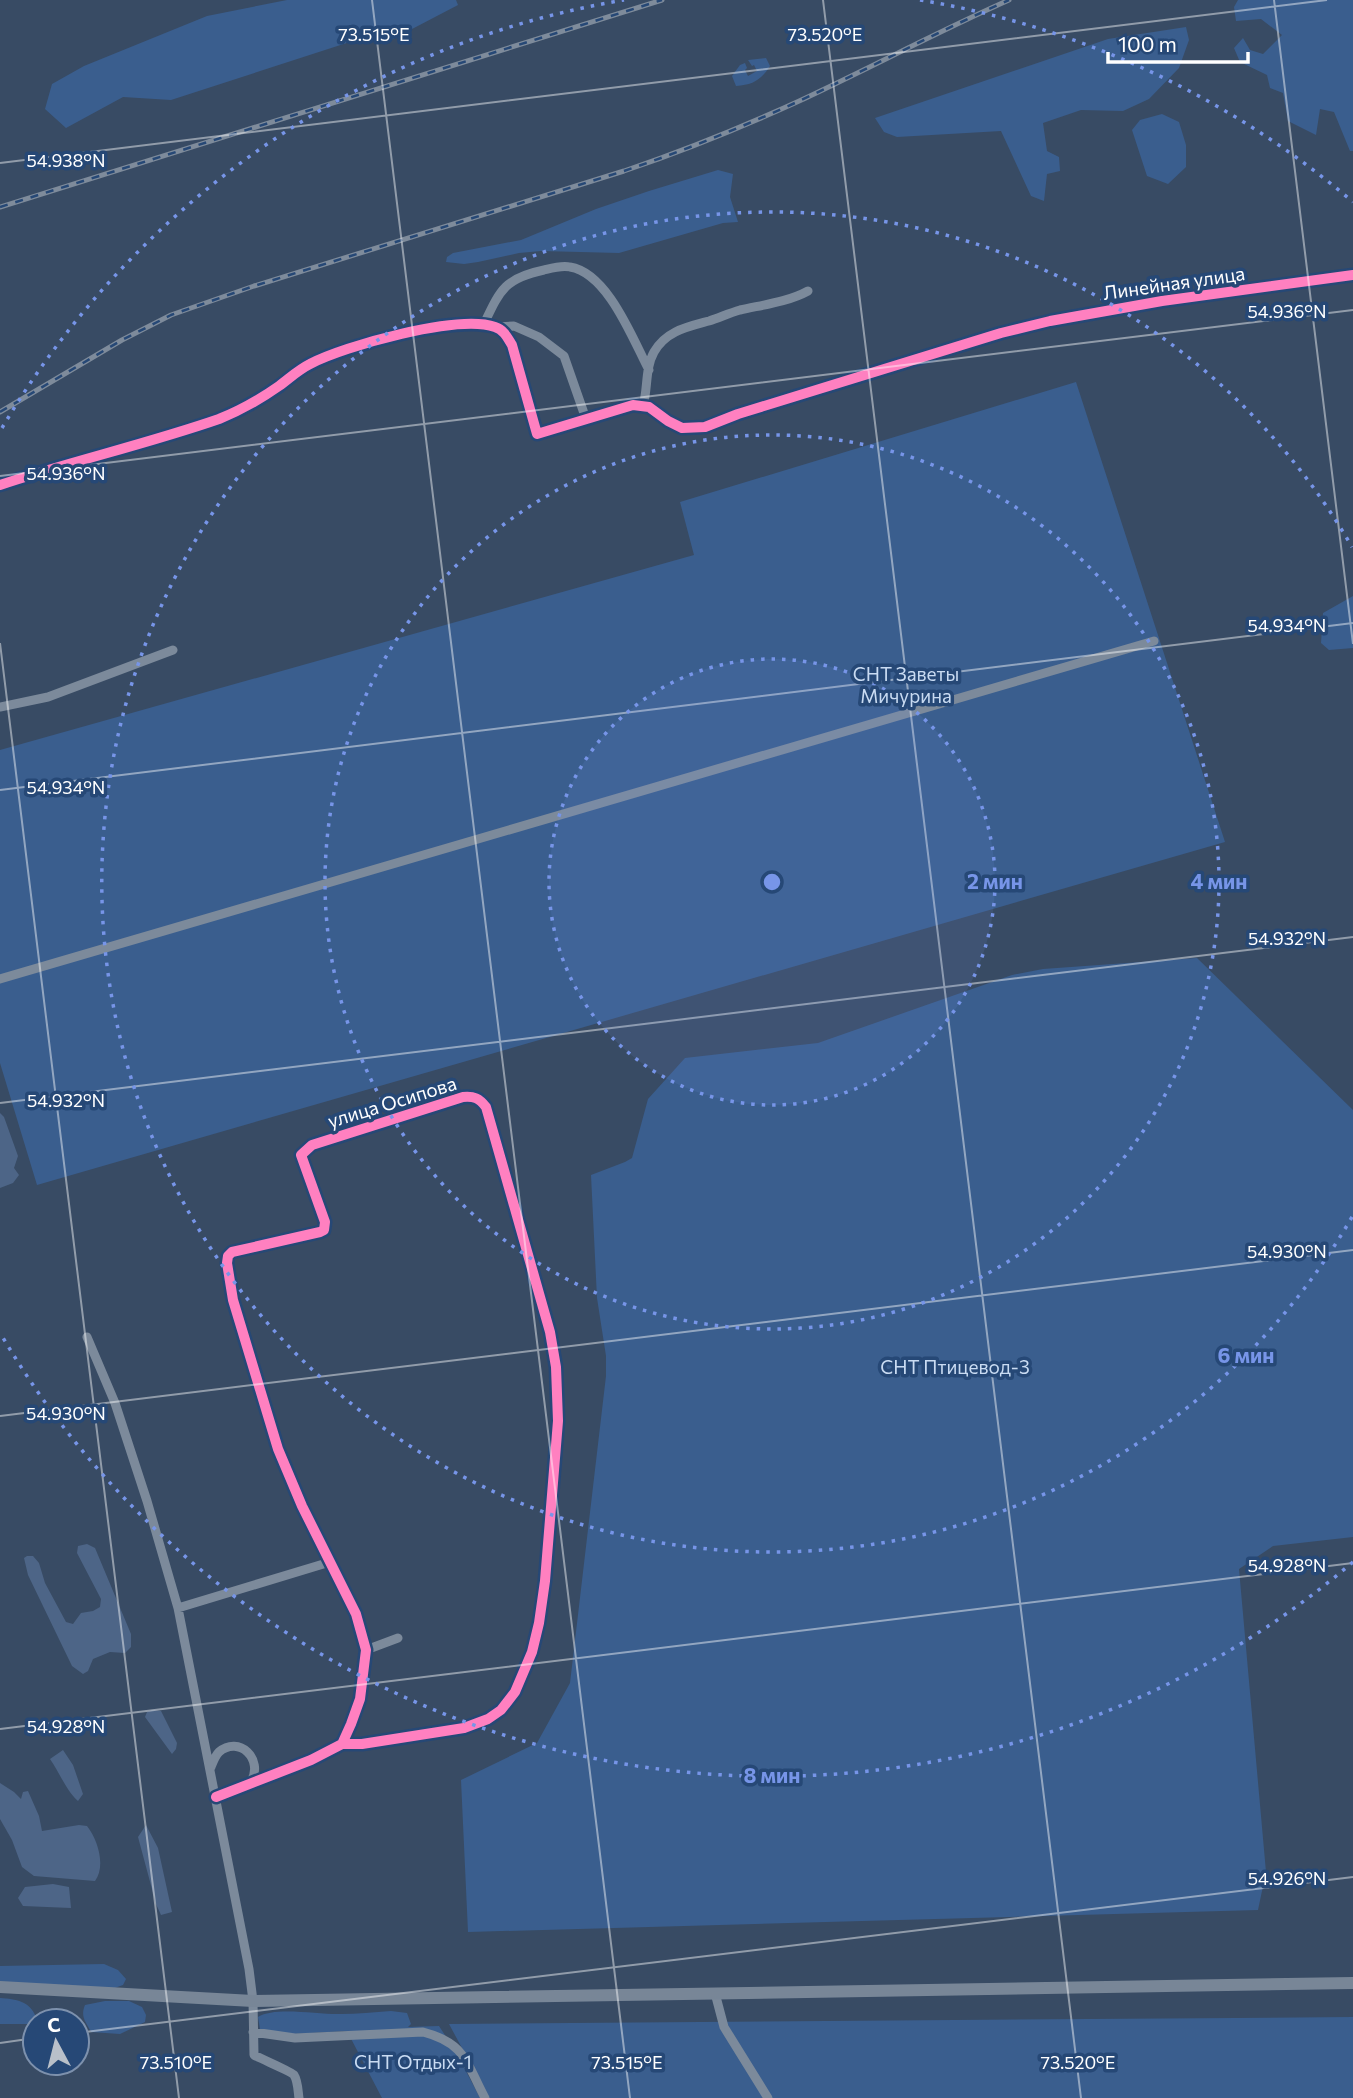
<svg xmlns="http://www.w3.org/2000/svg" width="1353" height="2098" font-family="Commissioner,sans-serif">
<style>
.green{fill:#3a5e8e}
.water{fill:#4d6587}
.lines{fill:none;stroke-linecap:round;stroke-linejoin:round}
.minor{stroke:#7c8a9b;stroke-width:9}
.secondary{stroke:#788697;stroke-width:12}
.rail-casing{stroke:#7e8b9b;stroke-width:5}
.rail{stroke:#264876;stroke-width:2.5;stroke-dasharray:8;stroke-linecap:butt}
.cycleway-casing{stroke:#264876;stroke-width:15}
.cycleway{stroke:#ff80c0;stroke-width:10}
.ticks{fill:none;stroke:#fff;stroke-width:2;stroke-opacity:0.45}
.ring{fill:none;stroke:#7795e8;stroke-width:3.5;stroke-dasharray:3.5 7}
.labels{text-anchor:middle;stroke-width:7;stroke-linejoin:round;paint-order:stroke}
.street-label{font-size:19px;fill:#fff;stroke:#264876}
.park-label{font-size:19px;fill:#c9dbf2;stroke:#264876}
.ticks-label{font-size:18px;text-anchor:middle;fill:#fff;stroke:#264876;stroke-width:7;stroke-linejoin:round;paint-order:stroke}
.centre{fill:#7795e8;stroke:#264876;stroke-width:3.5}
.ring-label{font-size:21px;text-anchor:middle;font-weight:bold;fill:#7795e8;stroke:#264876;stroke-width:7;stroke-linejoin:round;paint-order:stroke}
</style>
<rect width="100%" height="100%" fill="#384b64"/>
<path class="green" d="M287 0H456L458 5 391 40 359 39 171 100 123 97 66 128 45 109 52 84 84 66 207 16Z
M1238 0H1353V151H1350L1334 112 1320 109 1316 135 1288 121 1283 93 1270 88 1267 75 1240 62 1234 48 1243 38 1250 50 1263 54 1282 35 1261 19 1236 21 1234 7Z
M1186 27 1189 40 1179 68 1149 99 1123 111 1081 110 1043 123 1047 151 1059 157 1060 171 1047 174 1044 201 1031 196 1001 131 897 137 884 132 875 118 1108 39Z
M766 58 770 66C761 80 753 85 736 86L732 76 740 65 745 63 747 68 745 70 748 76 757 71 754 65 752 66 748 60Z
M1162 114 1179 122 1186 145V167L1168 184 1147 176 1132 130 1140 120Z
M718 170 733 174 730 197 738 222 723 223 619 253 541 251 519 253 478 262 464 264 446 262 447 257 453 253 521 240 596 209 649 191Z
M1076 382 1225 842 37 1185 0 1063V750L694 555 680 502Z
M1353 596V648L1329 650 1321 643 1323 613Z
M1197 958 1353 1110V1537L1273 1546 1239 1569 1266 1872 1258 1910 468 1932 461 1780 537 1743 570 1683 606 1376V1356L597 1298 591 1175 625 1162 632 1158 648 1099 685 1058 818 1043 1012 975 1043 969Z
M104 1964 118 1970 126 1979 123 1985 112 1989 0 1984V1966Z
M0 1998C16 1999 30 2001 36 2017L30 2024H0Z
M105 2001H129L142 2007 146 2015 145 2022 120 2034 91 2032C86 2022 80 2017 85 2005Z
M391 2011 407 2013 411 2024 408 2027 439 2026 456 2052 480 2098H382L347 2031 292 2034 260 2029 258 2017C275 2006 320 2015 341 2014 357 2014 374 2012 391 2011Z
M1353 2017V2098H489L449 2024Z"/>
<path class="water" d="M0 1113 4 1117 18 1156 14 1168 19 1175 13 1183 0 1188Z
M87 1544 95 1548 131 1634V1647L125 1653 110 1652 93 1659 88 1671 83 1674 72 1666 28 1575 24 1558 27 1556H33L39 1563 45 1583 66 1622 73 1624 81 1613 93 1611 100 1607 101 1599 77 1553 78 1546Z
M152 1710 161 1711 177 1743 176 1749 172 1754 145 1717 147 1712Z
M63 1750 73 1765 83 1794 78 1801C65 1789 60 1773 50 1759Z
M0 1783 14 1792 21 1799 23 1792 28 1791 39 1816 42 1831 79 1825 87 1826C98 1840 106 1866 95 1881L34 1876 22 1867 12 1840 0 1819Z
M146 1825 158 1848 172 1912 161 1915 156 1904 138 1837Z
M53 1884 69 1887 71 1908 23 1906 18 1898 25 1887Z"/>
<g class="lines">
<path class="minor" d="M484 324C500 290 505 278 544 270 552 268 562 265 570 267 608 273 633 340 649 370
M497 327 514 326 539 337 564 356 586 419
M643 406C648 389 645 368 654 352 666 331 687 327 709 321 719 318 729 313 740 310 762 305 788 302 808 291
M0 485C72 461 147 444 219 419 239 411 262 398 279 386 290 378 298 370 310 364 344 346 458 314 495 327 504 330 507 337 512 345L537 434 633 405 649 407 668 421 682 428 705 427 738 414 1001 333 1050 321 1162 301 1353 275
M0 707 48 697 173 650
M0 979 1154 641
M87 1337 115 1403 147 1501 178 1608 249 1969 253 2001 254 2055C261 2059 292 2072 294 2075 298 2081 298 2092 299 2098
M178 1608 330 1562
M366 1650 398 1638
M211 1767C213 1762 215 1756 219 1752 239 1735 264 1759 251 1782
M216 1797 311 1760 342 1744H362L464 1728 488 1719 501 1710 515 1692 532 1652 539 1623 545 1581 558 1421 556 1367 550 1332 486 1107C479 1098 474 1096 463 1097L312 1145 301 1155 325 1222 324 1230 320 1232 232 1252 228 1256 227 1263 233 1300 278 1449 302 1506 356 1614 366 1650 360 1699 351 1724 342 1744
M715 1993 724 2027 768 2098
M253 2032 295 2038 423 2032C465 2043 466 2062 485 2098"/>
<path class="secondary" d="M0 1987 253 2001 1353 1983"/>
<g class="rail-casing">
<path id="rail" d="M0 207 662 0
M0 412 122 340 171 315 254 286 624 171C683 151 740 128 797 102 868 69 937 32 1009 0"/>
</g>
<use href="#rail" class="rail"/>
<g class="cycleway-casing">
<path id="cycleway" d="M0 485C72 461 147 444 219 419 239 411 262 398 279 386 290 378 298 370 310 364 344 346 458 314 495 327 504 330 507 337 512 345L537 434 633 405 649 407 668 421 682 428 705 427 738 414 1001 333 1050 321 1162 301 1353 275
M216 1797 311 1760 342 1744H362L464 1728 488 1719 501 1710 515 1692 532 1652 539 1623 545 1581 558 1421 556 1367 550 1332 486 1107C479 1098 474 1096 463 1097L312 1145 301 1155 325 1222 324 1230 320 1232 232 1252 228 1256 227 1263 233 1300 278 1449 302 1506 356 1614 366 1650 360 1699 351 1724 342 1744"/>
</g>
<use href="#cycleway" class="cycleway"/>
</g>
<path class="ticks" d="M372 0 630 2098M823 0 1081 2098M1274 0 1353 644M0 163 1327 0M0 476 1353 310M0 643 179 2098M0 790 1353 623M0 1103 1353 937M0 1416 1353 1250M0 1729 1353 1563M77 2033 1353 1877M0 2043 35 2038"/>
<circle cx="772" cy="882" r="223" fill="#7795e8" fill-opacity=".12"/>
<g class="ring">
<circle cx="772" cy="882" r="223"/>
<circle cx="772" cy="882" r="447"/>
<path d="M1352 1217A670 670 0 1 1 1352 547"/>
<path d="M1353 1562A894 894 0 0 1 2 1336M2 428A894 894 0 0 1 624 0M920 0A894 894 0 0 1 1353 202"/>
</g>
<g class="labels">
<g class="street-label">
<text transform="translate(1174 283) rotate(-8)" y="7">Линейная улица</text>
<text transform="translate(392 1102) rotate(-17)" y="7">улица Осипова</text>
</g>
<g class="park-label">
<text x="906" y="681">СНТ Заветы<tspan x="906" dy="22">Мичурина</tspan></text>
<text x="955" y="1374">СНТ Птицевод-3</text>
<text x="413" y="2069">СНТ Отдых-1</text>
</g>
</g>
<g class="ticks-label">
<text x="374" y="41">73.515°E</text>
<text x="825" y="41">73.520°E</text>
<text x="66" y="167">54.938°N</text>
<text x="1287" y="318">54.936°N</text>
<text x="66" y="480">54.936°N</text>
<text x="1287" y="632">54.934°N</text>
<text x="66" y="794">54.934°N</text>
<text x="1287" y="945">54.932°N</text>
<text x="66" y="1107">54.932°N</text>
<text x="1287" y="1258">54.930°N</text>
<text x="66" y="1420">54.930°N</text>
<text x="1287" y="1572">54.928°N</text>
<text x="66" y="1733">54.928°N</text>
<text x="1287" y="1885">54.926°N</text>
<text x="176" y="2069">73.510°E</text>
<text x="627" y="2069">73.515°E</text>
<text x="1078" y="2069">73.520°E</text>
</g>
<circle cx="772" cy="882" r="10" class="centre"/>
<g class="ring-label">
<text x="995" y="889">2 мин</text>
<text x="1219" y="889">4 мин</text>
<text x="1246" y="1363">6 мин</text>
<text x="772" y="1783">8 мин</text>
</g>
<g transform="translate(56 2042) rotate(353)"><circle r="33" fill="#264876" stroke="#7d91ad" stroke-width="2"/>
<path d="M0-5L12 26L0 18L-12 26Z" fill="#b9c0c9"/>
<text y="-10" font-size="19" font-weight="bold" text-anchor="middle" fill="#ffffff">С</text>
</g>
<path d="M1108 52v10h140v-10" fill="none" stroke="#ffffff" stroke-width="3.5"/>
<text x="1118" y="52" font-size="21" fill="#ffffff" stroke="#264876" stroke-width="5" paint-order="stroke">100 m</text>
</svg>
